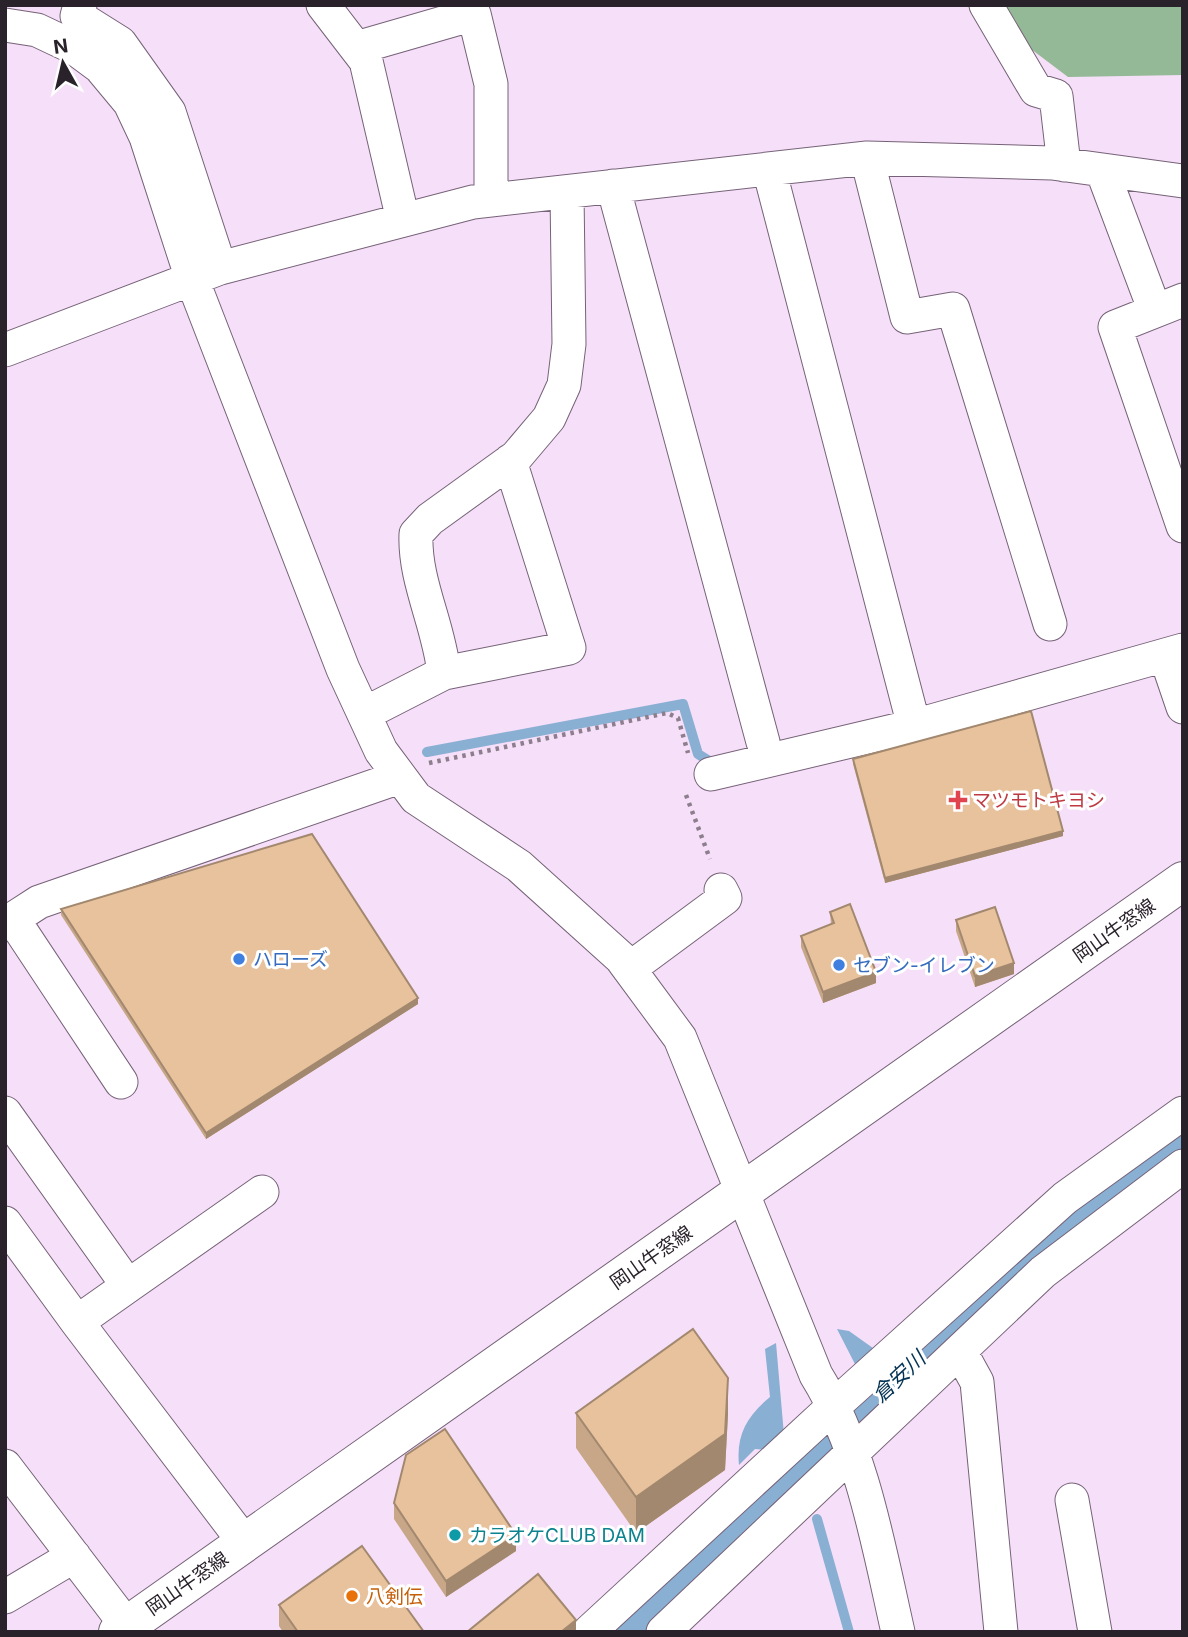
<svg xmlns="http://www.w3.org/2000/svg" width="1188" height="1637" font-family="Inter,'Noto Sans JP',sans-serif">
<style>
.forest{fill:#93b996}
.water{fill:#89afd2}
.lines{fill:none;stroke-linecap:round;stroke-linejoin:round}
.stream{stroke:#89afd2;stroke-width:10}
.river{stroke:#89afd2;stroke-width:58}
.minor-casing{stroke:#766278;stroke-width:35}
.primary-casing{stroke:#766278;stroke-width:40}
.path{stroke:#8d7e8e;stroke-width:4.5;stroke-dasharray:3.5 5;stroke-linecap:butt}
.minor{stroke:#fff;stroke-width:33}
.primary{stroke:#fff;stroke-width:38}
.wall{fill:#c7a787}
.shaded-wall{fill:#a2886e}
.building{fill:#e7c29d;stroke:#a2886e;stroke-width:2}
.health-dot{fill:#e0444e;stroke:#fff;stroke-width:2.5}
.shop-dot{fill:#3f7fe0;stroke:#fff;stroke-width:2.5}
.culture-dot{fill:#0f9aa8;stroke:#fff;stroke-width:2.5}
.food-dot{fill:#e8710a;stroke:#fff;stroke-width:2.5}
.labels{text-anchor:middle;stroke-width:6;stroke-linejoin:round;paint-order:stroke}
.health-label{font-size:19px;fill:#be3a42;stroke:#fff;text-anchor:start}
.street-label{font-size:19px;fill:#2a222b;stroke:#fff}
.shop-label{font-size:19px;fill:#366cbe;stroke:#fff;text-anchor:start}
.culture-label{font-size:19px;fill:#0d838f;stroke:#fff;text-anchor:start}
.food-label{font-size:19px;fill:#c56008;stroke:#fff;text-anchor:start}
.water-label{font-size:21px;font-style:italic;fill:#043354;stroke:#fff}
</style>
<rect width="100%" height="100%" fill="#f6dff8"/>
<path class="forest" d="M1005 5H1183V75L1068 77 1027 46Z"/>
<path class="water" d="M837 1329 849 1331 880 1353 856 1366Z
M776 1343 784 1435 766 1450 755 1449 739 1465C736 1435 747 1416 770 1397L765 1349Z"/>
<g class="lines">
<path class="stream" d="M427 752 683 704 698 754 714 764
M884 1370 897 1381
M792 1476 799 1487
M817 1519 849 1632"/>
<path class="river" d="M629 1632 1029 1253 1100 1197 1183 1139"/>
<g class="minor-casing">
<path id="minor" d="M80 5 77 16 120 43 169 112 220 268
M323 5 366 61 403 220
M986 5 1036 90 1056 96 1064 165
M5 25 37 30 73 47 100 67 130 103 146 137 192 279 343 669 381 751 416 798 519 866 621 958 680 1038 816 1375C862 1449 879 1548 898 1632
M356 48 474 14 491 84V200
M867 158 907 317 953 309 1050 624
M769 169 914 726
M1102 170 1155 311
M613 186 763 742
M1183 300 1115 327 1183 526
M5 350 220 268 473 202 867 158 1052 163 1183 181
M1166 657 1183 707
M444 673 569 648 510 461
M364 714 444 673C439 625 414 581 416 534L430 519 516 457 549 418 564 385 569 344 567 192
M711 774 914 726 1183 650
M13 919 121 1082
M5 924 39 902 400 777
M629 969 725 898 721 890
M5 1113 128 1286 77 1322 245 1543
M5 1223 77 1322
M128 1286 262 1192
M960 1351 977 1382 1001 1632
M5 1466 127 1626
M1072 1500 1095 1632
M5 1597 74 1556
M589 1632 835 1405 1065 1198 1183 1113
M663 1632 1043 1272 1183 1166"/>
</g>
<g class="primary-casing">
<path id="primary" d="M118 1632 1183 881"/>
</g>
<path class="path" d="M429 763 667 713 678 718 688 753
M686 795 710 859"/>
<use href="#minor" class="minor"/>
<use href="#primary" class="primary"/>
</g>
<path class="wall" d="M853 759 1063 836 885 883 853 764Z
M61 909 418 1004 206 1139 61 915Z
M830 912 876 983 823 1003 801 947V936L831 925Z
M956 920 1014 974 975 987 956 931Z
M576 1413 728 1414 725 1470 636 1533 576 1448Z
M394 1503 516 1551 446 1597 394 1519Z
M279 1605 424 1632H283L279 1626Z"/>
<path class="shaded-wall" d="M1063 831V836L885 883V878Z
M1014 963V974L975 987V976Z
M876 972V983L823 1003V992Z
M418 998V1004L206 1139V1133Z
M728 1378V1414L725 1470 636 1533V1497Z
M516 1535V1551L446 1597V1581Z
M576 1620V1632H561Z"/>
<path class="building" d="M1031 711 1063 831 885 878 853 759Z
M312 834 418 998 206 1133 61 909Z
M850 904 876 972 823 992 801 936 834 923 830 912Z
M995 907 1014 963 975 976 956 920Z
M693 1329 728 1378 725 1434 636 1497 576 1413Z
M445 1429 516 1535 446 1581 394 1503 406 1455Z
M362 1546 424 1632H298L279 1605Z
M538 1574 576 1620 561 1632H467Z"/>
<path class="health-dot" d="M954.5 789.5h7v7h7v7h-7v7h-7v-7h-7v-7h7z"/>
<g class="shop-dot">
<circle cx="239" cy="959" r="7"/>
<circle cx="839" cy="965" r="7"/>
</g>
<circle class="culture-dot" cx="455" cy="1535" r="7"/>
<circle class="food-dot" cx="352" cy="1596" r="7"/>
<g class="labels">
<g class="health-label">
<text x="972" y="807">マツモトキヨシ</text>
</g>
<g class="street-label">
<text transform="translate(1114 930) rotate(-35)" y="7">岡山牛窓線</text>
<text transform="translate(651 1257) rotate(-35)" y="7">岡山牛窓線</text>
<text transform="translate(187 1583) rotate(-35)" y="7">岡山牛窓線</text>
</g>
<g class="shop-label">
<text x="253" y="966">ハローズ</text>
<text x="853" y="972">セブン-イレブン</text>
</g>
<g class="culture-label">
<text x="469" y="1542">カラオケCLUB DAM</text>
</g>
<g class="food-label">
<text x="366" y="1603">八剣伝</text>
</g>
<g class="water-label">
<text transform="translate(899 1377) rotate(-43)" y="7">倉安川</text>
</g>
</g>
<rect width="1188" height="1637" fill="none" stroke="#2a222b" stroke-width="14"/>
<g transform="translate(63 63) rotate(352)" stroke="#ffffff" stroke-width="5" paint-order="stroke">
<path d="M0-5L12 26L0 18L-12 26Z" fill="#2a222b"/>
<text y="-10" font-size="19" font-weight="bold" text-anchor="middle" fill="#2a222b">N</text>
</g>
</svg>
